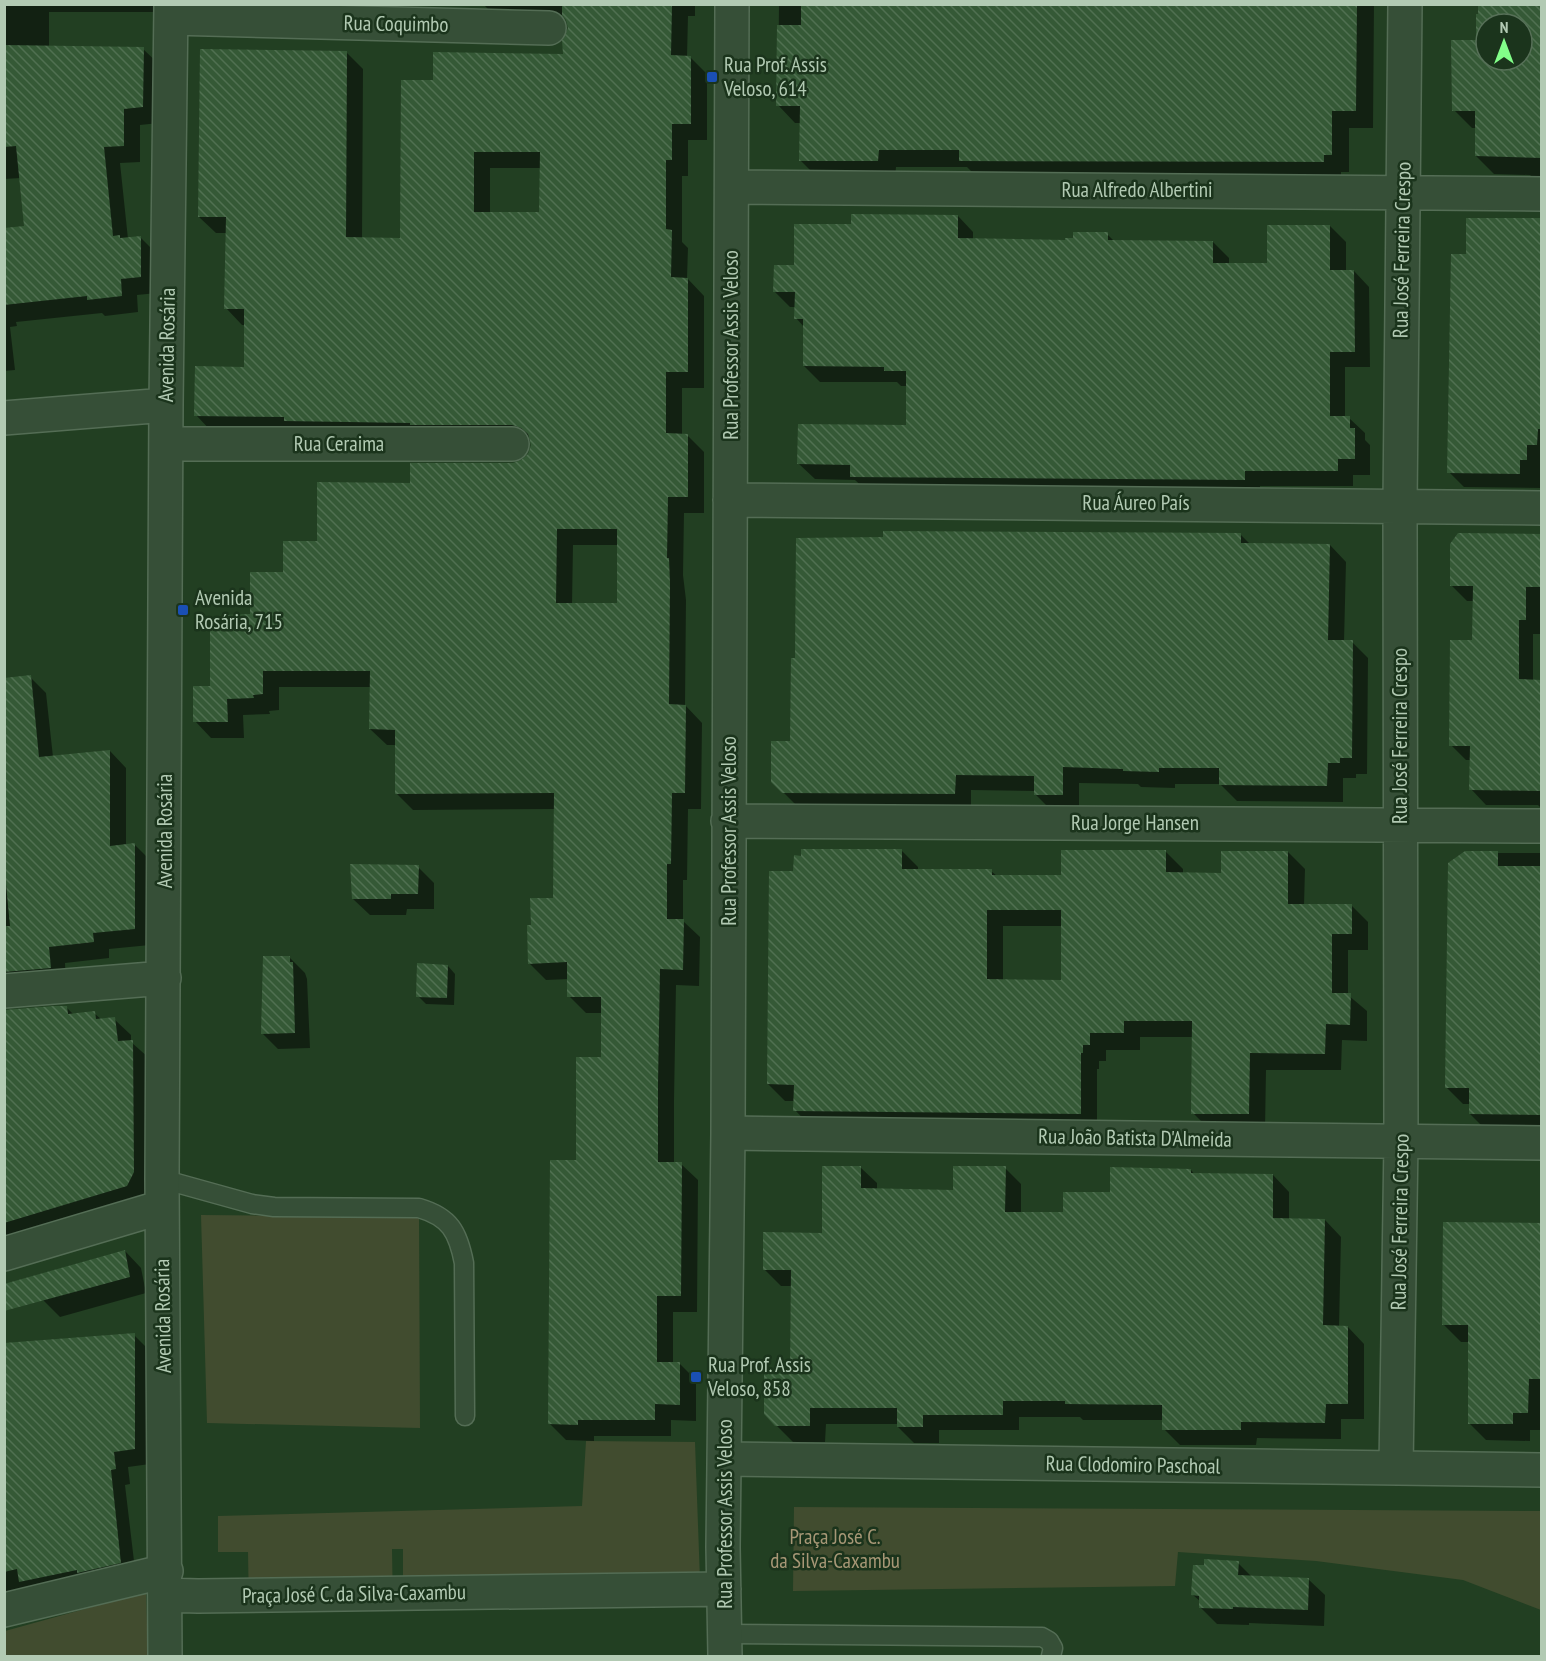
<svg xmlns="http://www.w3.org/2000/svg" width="1546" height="1661" font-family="'PT Sans Narrow',sans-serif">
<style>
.green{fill:#414c2f}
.shadow{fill:#0007;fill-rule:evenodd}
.building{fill:url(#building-back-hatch);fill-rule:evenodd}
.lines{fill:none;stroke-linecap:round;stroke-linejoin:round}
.lane-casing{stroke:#546d55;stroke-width:21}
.street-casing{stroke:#546d55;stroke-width:36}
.lane{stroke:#364f37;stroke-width:18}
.street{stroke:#364f37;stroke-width:33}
.transit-dot{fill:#1a4fb4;stroke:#1b341c;stroke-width:2}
.labels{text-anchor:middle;stroke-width:5;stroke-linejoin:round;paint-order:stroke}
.street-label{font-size:21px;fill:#b2cab3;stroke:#1b341c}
.poi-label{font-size:21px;fill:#b2cab3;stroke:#1b341c;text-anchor:start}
.park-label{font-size:21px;fill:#a79776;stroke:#1b341c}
</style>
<defs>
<pattern id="building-back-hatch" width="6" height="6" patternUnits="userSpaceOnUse" patternTransform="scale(1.5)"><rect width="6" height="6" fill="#355936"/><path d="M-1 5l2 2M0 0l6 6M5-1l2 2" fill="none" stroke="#507051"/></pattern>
</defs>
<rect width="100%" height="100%" fill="#223f22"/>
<path class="green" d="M201 1215 419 1217 420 1428 207 1423Z
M586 1441 695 1442 700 1580 403 1589V1549H392L393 1611 249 1610 248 1552H218V1516L582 1506Z
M794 1507 1541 1511V1610L1463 1580 1316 1561 1178 1552 1175 1586 793 1591Z
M146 1592 148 1656H5V1631Z"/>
<path class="shadow" d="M4 4H160V12H49V47L143 49 160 65 159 123 140 125V162L120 163 128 239 141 238 157 254V293L137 295 138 312 105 316 102 313 16 322 17 326 10 327 15 370 4 371V230L26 227 21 178 4 179Z
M247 4H366V13Z
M483 4H695V16H688L687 57H690L707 74V140H688V176H682V242L688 248 687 278 704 296V388H682V435H687L704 452V513H684L683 575 686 600 685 705 702 723 701 809H688L687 880H683V921L700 937 699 986 676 985 674 1101V1164H681L698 1180 697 1312H673V1364H680L696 1380V1421L671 1420V1436H594V1441L566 1440 550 1424 578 1162 602 1058V1013H586L569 996V979L546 980 529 963 533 926 555 900V809L413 810 396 793V745H387L370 729 371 687H279V710L269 711 270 714 243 715 244 738H211L195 721 212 688 225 624 251 616 285 574 319 542 411 485 513 464 523 461 530 454 532 442 530 441H428L212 432 196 415 246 369V325H242L226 308 227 233H216L199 217 347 53 363 69 362 239H402L435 82 564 56 569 28 567 19 564 15 493 14ZM490 168H541L540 213H490ZM573 545H618V605H572Z
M779 4H1374L1373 128H1349V172H1341V179L978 178 967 167H896L895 178H818L800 160 801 123H795L778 105Z
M1542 8V182H1537L1530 175 1494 174 1476 156V128H1472L1454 110 1478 41V16ZM1486 24H1522V60H1486Z
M958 216 973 232V240L1066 242 1107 234 1114 241 1213 242 1229 258V265H1269L1330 226 1346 242V271H1354L1369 287 1370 367H1345V418H1349L1365 433V440L1370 445V475H1353V486H1260V495L868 492 855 480 815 479 799 464 907 427V386H901L897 382H820L804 366 805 328 796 318V307H790L775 292 796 267 852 226Z
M1542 220V488L1464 487 1449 472 1467 255Z
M1241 535 1251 545H1330L1346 562 1344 642H1352L1368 658 1367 774H1356V778H1343V802L1237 801 1220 784H1175V788L1141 787 1138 784 1079 783V810H1051L1035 794V791L971 790V810L800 809 772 781 791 742Z
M1542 535 1540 634H1533V681H1542V809L1538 805H1486L1471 789 1472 760H1466L1451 745 1473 642 1474 601H1467L1451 585Z
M30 677 46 693 53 757 110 751 126 768V846L135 845 151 861 150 945 109 949V958L65 963 66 984 4 997V680Z
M901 850 918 867V871H991L997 876H1062L1166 852 1183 869V874H1222L1288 852 1305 869 1304 906 1351 905 1368 922V950H1348V995L1367 1011V1041L1342 1040 1341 1070H1266L1265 1130H1210L1193 1113V1037H1140V1050H1106V1061H1099V1069H1097V1130L811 1127 795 1110V1101H785L768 1084 795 873ZM1003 926H1062V981L1003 980Z
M1466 853H1542V1130H1486L1470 1114V1104H1463L1447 1088Z
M418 867 434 883V909H407L406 915H370L353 899Z
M290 958 305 973 307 979 310 1048 278 1049 263 1034Z
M448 966 455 974 454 1005 426 1004 418 996Z
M66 1007 74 1015 94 1013 102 1020 114 1019 131 1035V1042L149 1058V1189L143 1202 4 1244V1011Z
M860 1167 877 1183V1190L954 1191 1005 1168 1021 1184V1213H1064L1111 1194 1191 1170 1195 1175H1273L1289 1192V1220H1325L1341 1237 1339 1327H1348L1364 1344V1419H1341V1439L1257 1438 1256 1445H1180L1164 1429V1420H1083L1080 1417H1019V1430H939V1443H914L898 1427V1424H826L825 1442H793L776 1425 792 1376V1286H781L765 1270 823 1235Z
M1542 1225V1430H1530V1441L1486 1440 1469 1423V1342H1461L1444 1325Z
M125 1251 141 1268 146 1293 60 1317 43 1300Z
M134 1335 149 1350 150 1464 128 1467 130 1484 125 1485 136 1578 4 1603V1344Z
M1238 1563 1252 1577 1308 1579 1325 1595 1324 1626 1249 1623V1625L1217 1624 1200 1607 1201 1602 1193 1595Z"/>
<path class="building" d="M562 4 672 6 671 55 691 56V124H672V160H666V229L672 230 671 277 688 278V372H666V433L688 434V497H668L667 558H669L670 583 669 704 686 705 685 793H672L671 864H667V919H684L683 970 660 969 658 1084V1162H682L681 1296H657V1362H680V1405L655 1404V1420H578V1425L548 1424 550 1160H576V1057H601V997H567V962L528 964 527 925H531L530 898H553L554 793 395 794V730L369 729 370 671H263V694L253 695 254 698 227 699 228 722H193V686H210V622H223V615L250 614V572H283V541H317V482L410 483V463H513L521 460 528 454 531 445 528 434 521 428 512 425H410V423L284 421V417L194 416 195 366 244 367V309H224L226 217H198L200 49 347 51 346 237 400 238 401 80H433V52L563 54 562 40 568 28 566 20 562 15ZM474 152H540L539 212H474ZM557 529H617V603H556Z
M801 4H1357L1356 111H1332V155H1324V162L959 161V150H879L878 161H799L800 106H776L777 25H801Z
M1478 6H1542V158L1475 156V111H1452L1451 40H1476V14H1478ZM1486 24H1522V60H1486Z
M4 45 144 47 143 107 124 109V146L104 147 113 236 120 235V238L141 236V277L121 279 122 296 87 300V296L4 305V228L24 226 16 146 4 147Z
M851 214 958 215V238L1065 240V238H1073V232H1108V240L1213 241V263H1267V225H1330V270H1354L1355 352H1330V416H1350V428H1355V459H1338V471H1245V480L850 477V465L797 464 798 424 906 425V371H884V367L803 366V319H794L795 292H773L774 265H794V224H851Z
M1466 218H1542V429H1538L1537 445H1527V460H1520V474L1447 473 1451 254H1466Z
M883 531 1241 533V543L1330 544 1328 640H1353L1352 758H1340V763H1328L1327 786 1219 785V768H1159V772L1123 771V769L1063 767V795H1034V776L956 775 955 794 782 793 771 782V741H790L791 658H795L796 538 883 537Z
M1458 533 1542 534V587H1526V620H1519V679L1542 680V791L1469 790 1470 746H1449L1450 640H1472L1473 586H1450V544Z
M31 675 39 757 110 750V846L135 843V929L93 933 94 942 49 947 51 968 4 972V926H10L4 863V678Z
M801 849H902V869H992V875H1061V850H1166V872L1221 873V851H1288V904H1352V934H1332V993H1351L1350 1025 1326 1024 1325 1054 1250 1053 1249 1114H1191L1192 1021H1124V1033H1090V1045H1083V1053H1081V1114L793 1111 794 1085 767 1084 769 871H793L794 855 801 856ZM987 910H1061V980L987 979Z
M1465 851H1498V866H1540L1542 1115 1469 1114V1088H1445L1448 863Z
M350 864 419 865 418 894H391V899H352Z
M263 956H290V962H293L295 1033 261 1034Z
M417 963 448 965 447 998 416 997Z
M54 1006H67L68 1014 95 1011 96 1019 115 1017 118 1041 133 1040 134 1172 127 1186 4 1223V1010Z
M822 1166H861V1188L953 1190V1166H1006L1005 1212H1063V1192H1110V1167L1191 1169V1173L1273 1174V1218L1325 1219 1323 1325 1348 1326V1404H1326L1325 1423 1241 1422V1430H1162V1405L1065 1404V1401H1003V1415H923V1427H897V1408H810V1426H775L764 1414V1373L790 1374 791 1270H763V1232L822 1233Z
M1443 1222 1542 1223V1379H1529L1528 1413H1513V1424H1468V1325H1442Z
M125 1250 130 1277 4 1311V1284Z
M135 1333V1449L114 1452 116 1469 111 1470 121 1563 77 1573V1570L19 1582 17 1569 4 1572V1343Z
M1204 1559 1239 1561 1238 1575 1309 1578 1308 1610 1233 1607V1609L1199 1608V1596L1191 1595 1193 1565H1204Z"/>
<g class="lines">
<g class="lane-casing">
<path id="lane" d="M162 1179 252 1204 274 1207 419 1208C450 1217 458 1232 464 1263L465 1416
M725 1634 1042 1637 1049 1641 1053 1648 1051 1656"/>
</g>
<g class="street-casing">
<path id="street" d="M171 18 549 28
M732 187 1542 194
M4 418 166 405
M166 444H512
M730 500 1542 508
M728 821 1542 826
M4 991 164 978
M728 1133 1542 1143
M4 1254 162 1207
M725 1459 1542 1470
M1396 1468 1401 1141 1400 505 1405 4
M165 1595 198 1596 724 1589
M4 1610 166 1571
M165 1656 162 1179 166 405 171 4
M725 1656 723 1547 728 1133 732 4"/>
</g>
<use href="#lane" class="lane"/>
<use href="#street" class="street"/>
</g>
<g class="transit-dot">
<rect x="706" y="71" width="12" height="12" rx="3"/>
<rect x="177" y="604" width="12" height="12" rx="3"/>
<rect x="690" y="1371" width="12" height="12" rx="3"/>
</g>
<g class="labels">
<g class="street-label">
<text transform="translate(396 24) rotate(1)" y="7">Rua Coquimbo</text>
<text x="1137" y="197">Rua Alfredo Albertini</text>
<text transform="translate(1402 250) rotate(-89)" y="7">Rua José Ferreira Crespo</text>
<text transform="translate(167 345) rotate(-89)" y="7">Avenida Rosária</text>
<text transform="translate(731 345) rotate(-90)" y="7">Rua Professor Assis Veloso</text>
<text x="339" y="451">Rua Ceraima</text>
<text x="1136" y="510">Rua Áureo País</text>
<text transform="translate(1400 736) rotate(-90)" y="7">Rua José Ferreira Crespo</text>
<text x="1135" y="830">Rua Jorge Hansen</text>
<text transform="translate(165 831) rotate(-90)" y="7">Avenida Rosária</text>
<text transform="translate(729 831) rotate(-90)" y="7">Rua Professor Assis Veloso</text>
<text transform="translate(1135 1138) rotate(1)" y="7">Rua João Batista D'Almeida</text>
<text transform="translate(1400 1222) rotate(-89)" y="7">Rua José Ferreira Crespo</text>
<text transform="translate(163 1316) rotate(-91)" y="7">Avenida Rosária</text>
<text transform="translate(1133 1465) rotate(1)" y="7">Rua Clodomiro Paschoal</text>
<text transform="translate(725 1514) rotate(-90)" y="7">Rua Professor Assis Veloso</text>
<text transform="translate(354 1594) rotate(-1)" y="7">Praça José C. da Silva-Caxambu</text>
</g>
<g class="poi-label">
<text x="724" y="72">Rua Prof. Assis<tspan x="724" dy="24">Veloso, 614</tspan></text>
<text x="195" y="605">Avenida<tspan x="195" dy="24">Rosária, 715</tspan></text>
<text x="708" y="1372">Rua Prof. Assis<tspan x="708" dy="24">Veloso, 858</tspan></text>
</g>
<g class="park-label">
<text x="835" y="1544">Praça José C.<tspan x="835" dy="24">da Silva-Caxambu</tspan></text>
</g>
</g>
<rect width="1546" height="1661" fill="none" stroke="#b2cab3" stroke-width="12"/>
<g transform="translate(1504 42)"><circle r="28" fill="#1b341c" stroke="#577058" stroke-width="1.5"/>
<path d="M0-4.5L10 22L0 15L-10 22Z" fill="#82ff89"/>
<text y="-9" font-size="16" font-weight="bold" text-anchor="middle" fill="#b2cab3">N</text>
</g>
</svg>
